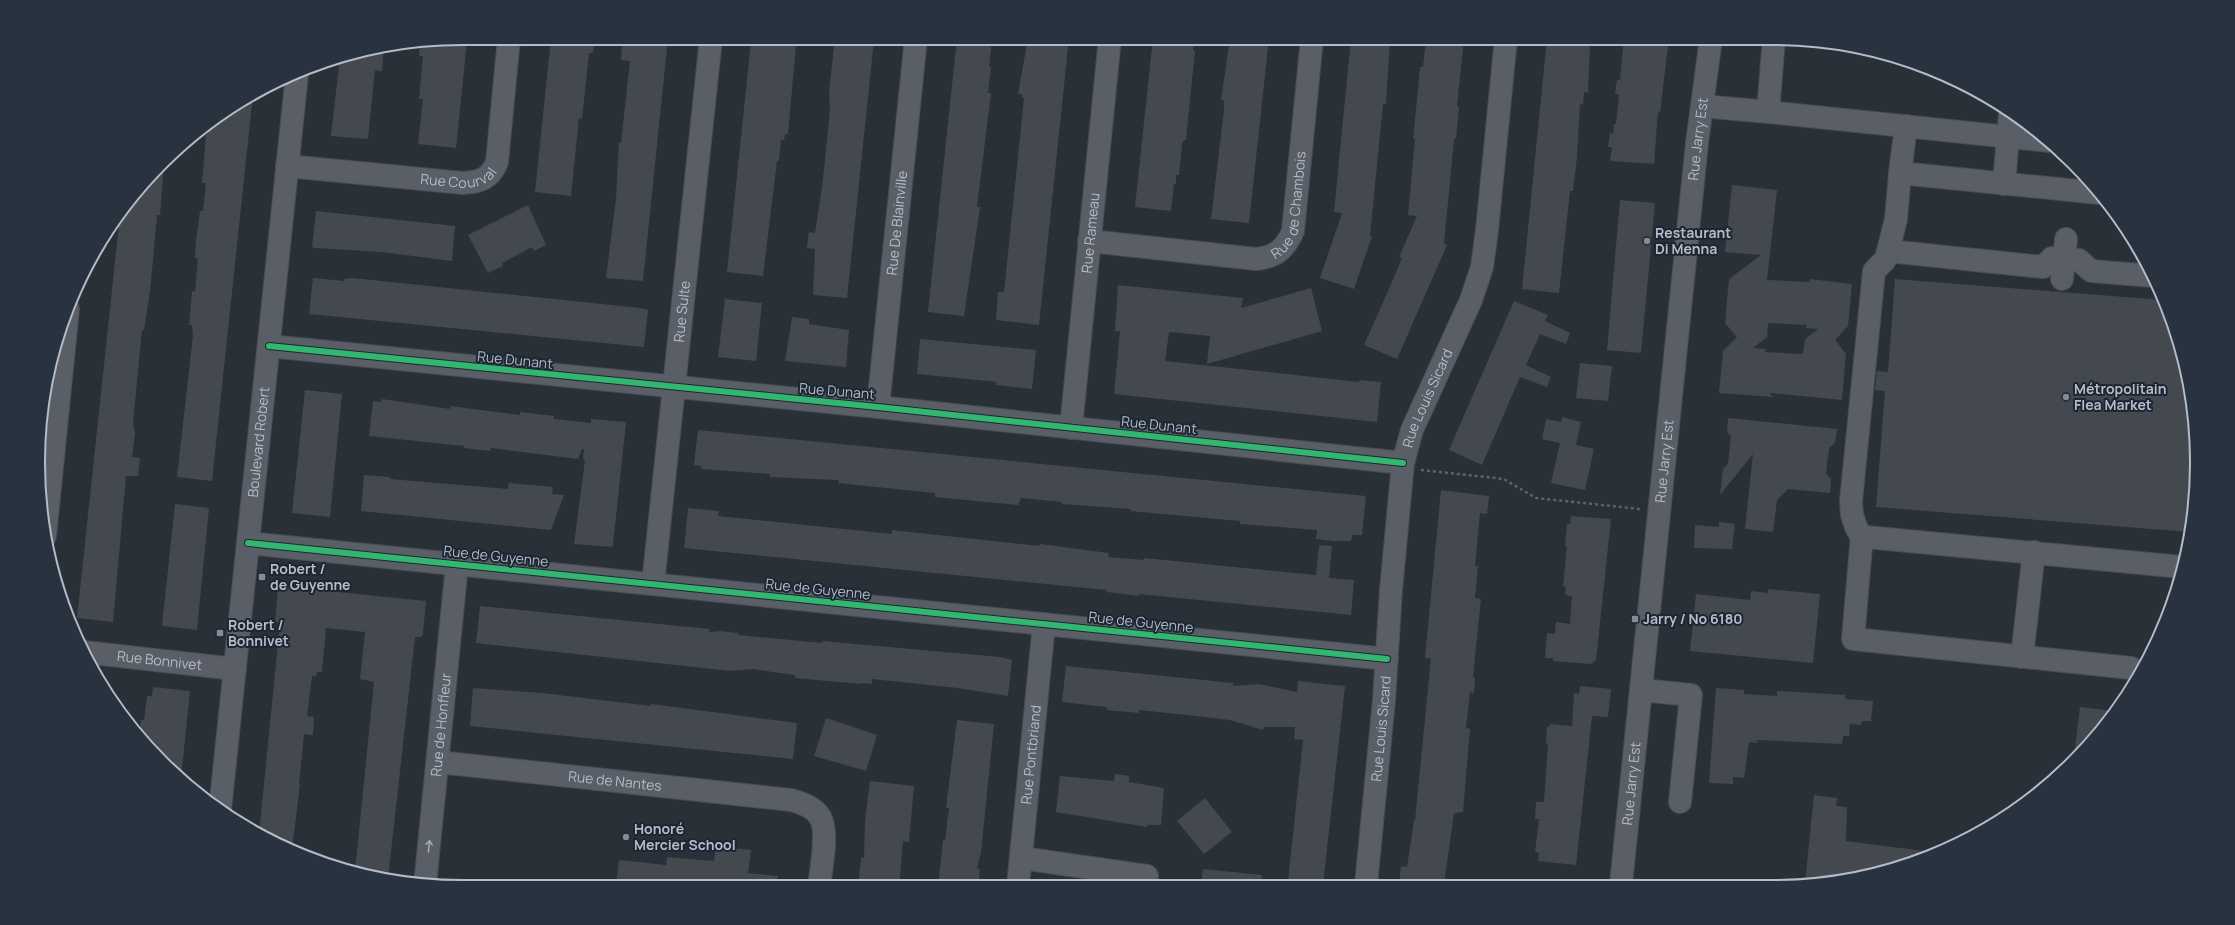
<svg xmlns="http://www.w3.org/2000/svg" width="2235" height="925" font-family="Manrope,sans-serif">
<style>
.building{fill:#444950;fill-rule:evenodd}
.lines{fill:none;stroke-linecap:round;stroke-linejoin:round}
.minor-casing{stroke:#484c53;stroke-width:24}
.path{stroke:#5d636a;stroke-width:2.5;stroke-dasharray:3 3;stroke-linecap:butt}
.minor{stroke:#5a5e66;stroke-width:22}
.cycleway-casing{stroke:#1d2633;stroke-width:8}
.cycleway{stroke:#33b770;stroke-width:6}
.oneway{stroke:#a2a9b5}
.poi-dot{fill:#848b96;stroke:#1d2633;stroke-width:1.5}
.labels{text-anchor:middle;stroke-width:4;stroke-linejoin:round;paint-order:stroke}
.street-label{font-size:14px;fill:#b4bcc9;stroke:#1d2633}
.poi-label{font-size:14px;font-weight:bold;fill:#b4bcc9;stroke:#1d2633;text-anchor:start}
.rim{fill:none;stroke:#b4bcc9;stroke-width:2}
</style>
<rect width="100%" height="100%" fill="#2a3038"/>
<path class="building" d="M551 38H595L593 53H589L582 119 579 118 571 196 535 192Z
M623 38H668L643 281 606 278 616 199 619 142 621 143 630 61 622 60 621 57Z
M835 38 874 40 847 298 813 295 815 249 807 248 809 232 815 233 822 188 830 110 829 92Z
M957 38H992L989 67H991L988 93H991L977 207H980L964 316 928 312Z
M1028 38H1069L1039 325 996 320 998 292H1004L1024 98 1022 97V94H1018Z
M1153 38H1194L1193 50 1195 51 1186 140H1184L1182 144 1179 175H1176V184H1174L1171 211 1135 207Z
M1230 38H1269L1249 223 1211 219 1224 110V100H1221Z
M1351 38H1390L1386 104H1383L1370 236H1372L1354 289 1320 278 1342 213 1334 212Z
M1426 38H1464L1457 106 1459 107 1456 139H1454L1453 150 1444 243 1447 245 1397 359 1364 345 1392 282 1402 258 1399 257 1417 216 1408 215 1415 139H1413L1417 99 1420 67H1423Z
M1547 38H1589V47H1590L1588 93 1584 92 1583 105 1580 104 1577 157 1573 191H1570L1559 293 1522 289Z
M1624 38H1669L1660 113 1658 112 1654 164 1610 161 1612 147H1608L1610 133 1613 134 1614 124H1616L1619 94H1615L1617 80H1620Z
M452 39 467 41 456 148 418 144 423 99H419L423 56H419L420 42Z
M751 41 796 45 788 134H785L784 140H781L779 161H777L763 276 727 272Z
M384 46 382 71 375 70 368 139 331 136 340 57Z
M253 94 212 481 177 477 193 335 192 325H189L192 291 195 292 198 258H195L196 240 200 211H203L206 183H202L206 134H208L209 124Z
M164 162 160 215H157L151 282 146 319 144 330H142L133 423 135 433 132 457 140 458 138 476H126L113 622 77 618 120 215 143 183Z
M1732 185 1777 190 1767 280 1809 282 1810 279 1852 284 1848 326 1835 340 1846 354 1842 400 1769 393 1773 397 1719 393 1723 351 1737 337 1725 323 1729 279 1761 255 1725 252ZM1768 323 1806 325V328L1818 329 1805 339 1803 354 1765 352 1766 349 1753 348 1767 337Z
M1620 200 1655 203 1641 353 1607 350Z
M528 205 546 245 534 251 532 247 502 263 503 266 488 273 468 235Z
M316 211 455 226 452 261 382 252 315 248 312 247Z
M313 278 344 281V279L353 278 640 308 648 310 644 347 309 314Z
M1895 279 2163 300 2182 352 2196 435 2193 518 2190 532 1876 507 1885 391 1875 390 1877 371 1888 372Z
M1118 285 1243 298 1241 308 1311 288 1322 331 1207 364 1210 336 1169 332 1165 361 1359 382V380L1381 382 1377 422 1114 394 1120 331H1115Z
M725 299 762 303 756 361 718 357Z
M1514 301 1548 315 1545 321 1570 333 1566 344 1540 334 1526 365 1551 377 1547 387 1520 377 1482 465 1449 450Z
M792 317 809 319V324L849 330 846 367 785 361Z
M920 339 1036 350 1032 389 996 385 997 382 917 374Z
M1580 363 1612 366 1608 401 1576 398Z
M305 390 342 394 330 517 292 513Z
M382 399 450 409V406L520 415V412L554 416V419L591 423V419L626 422 613 545 611 547 574 544 585 460 583 459 584 449H582L578 459 491 448 490 451 464 448V446L369 436 373 401 381 402Z
M1562 417 1581 422 1576 445 1594 449 1585 490 1551 483 1560 443 1542 439 1546 419 1561 422Z
M1728 418 1837 429 1835 443 1829 448 1826 473 1831 479 1830 493 1788 489 1777 500 1773 532 1745 529 1753 454 1720 495 1723 469 1728 464 1731 436 1727 432Z
M698 430 1366 496 1362 535H1352L1351 541H1334L1316 539 1317 530 1240 524V521L1130 511 1131 509 1062 504V502L1021 498 1018 505 935 497V493L838 483 839 480 770 477V474L701 469 702 466 694 465Z
M364 475 390 477V479L508 489 509 483 553 487 552 494 564 495 551 530 500 525 361 511Z
M1441 490 1489 496 1487 514 1480 513 1475 566H1478L1475 598 1481 599 1473 677 1475 678 1474 693 1470 692 1466 728 1470 729 1463 812 1454 813 1444 884H1399L1401 866 1407 867 1414 820H1415L1431 658H1425Z
M175 504 209 508 197 630 162 626Z
M688 508 719 511 718 516 892 534V530L1039 546 1040 544 1109 553 1108 557 1144 560V558L1316 575 1319 545 1332 546 1329 578 1354 580 1351 615 1139 594V596L1107 592V590L684 548Z
M1571 516 1611 519 1596 660 1591 664 1553 661V658H1545L1547 633 1555 634 1556 622 1570 624 1572 596 1565 595 1566 587 1563 586 1567 546H1565L1567 524H1570Z
M1719 522 1735 524 1732 549 1694 548 1695 525 1719 527Z
M278 586 426 601 423 634 421 637H415L388 879 355 871 374 682 360 679 365 632 326 628 322 672H317L316 676H312L307 716 314 717 313 735 304 734 299 784H300L292 849 259 834 280 623 275 622Z
M1768 589 1820 594 1813 663 1690 651 1696 594 1750 600 1751 591 1768 593Z
M480 606 709 629V632L720 631 738 633V635L822 643V641L1000 657 1012 660 1008 696 958 688 872 679V684L861 683V684L795 678V675L752 669 730 671 476 643Z
M1066 666 1233 683V686L1259 684 1297 692 1298 681 1345 686 1323 885 1288 881 1303 740 1294 739 1295 727H1264L1263 730 1230 720 1196 716 1139 710V713L1107 710V707L1062 702Z
M1580 686 1611 689 1608 717 1592 716 1576 865 1538 861 1539 853 1535 852 1539 819H1535L1536 802H1544L1548 744 1546 743 1547 726 1550 727V724L1572 726 1574 693 1579 694Z
M153 687 190 691 181 778 139 737 141 720H144L147 696H152Z
M473 688 542 693 651 706V704L797 723 793 759 470 726Z
M1716 688 1744 690V694L1777 696V691L1846 695 1845 699 1873 701 1871 721H1862L1861 725 1850 724 1849 736H1843L1842 744 1757 740V743L1749 742 1744 778 1733 777V784L1709 783Z
M2080 707 2114 711 2074 757Z
M826 718 877 735 866 771 814 756Z
M957 720 994 724 981 853 977 868 980 869 978 886H938L943 840 945 841 947 824 949 808H946Z
M1115 774 1129 776V782L1164 788 1161 825H1147V827L1056 812 1060 776 1114 781Z
M870 781 914 786 909 842 903 841 899 886H858L861 858H864L865 821Z
M1814 795 1837 798 1836 806 1847 807 1846 841 1939 853 1828 883H1805Z
M1205 798 1232 832 1204 854 1177 821Z
M716 846 751 850 748 873 778 876 777 886 616 887 619 860 666 865 667 857 714 861Z
M1203 869 1262 875 1261 885H1201Z"/>
<g class="lines">
<g class="minor-casing">
<g id="minor">
<path d="M1702 106 1768 112 1774 38"/>
<path d="M1768 112 2049 141"/>
<path d="M1906 126 1900 173 2099 193"/>
<path id="s1" d="M287 166 463 183C480 182 490 179 497 162L509 38"/>
<path d="M1900 173 1896 219 1888 251 2043 267 2052 258 2079 260 2091 271 2154 276"/>
<path d="M2004 184 2010 113"/>
<path id="s2" d="M1089 241 1256 259C1276 257 1285 249 1293 231L1312 38"/>
<path d="M1888 251 1885 260 1874 271 1851 501 1852 515 1856 527 1860 534 1866 537 2182 567"/>
<path d="M2062 279 2066 239"/>
<path d="M269 346 878 407 1403 463"/>
<path id="s3" d="M878 407 916 38"/>
<path id="s4" d="M1071 428 1110 38"/>
<path d="M1862 535 1853 639 2131 668"/>
<path d="M45 536 68 309"/>
<path d="M248 543 1387 659"/>
<path id="s5" d="M653 584 711 38"/>
<path id="s6" d="M84 652 235 669"/>
<path d="M2022 657 2034 552"/>
<path d="M1641 690 1691 695 1680 802"/>
<path id="s7" d="M438 762 791 800C802 803 814 807 820 817 829 832 821 869 819 886"/>
<path id="s8" d="M220 810 297 74"/>
<path d="M1021 858 1147 876"/>
<path id="s9" d="M1621 884 1697 143 1711 38"/>
<path id="s10" d="M425 885 457 564"/>
<path id="s11" d="M1366 885 1384 700 1391 590 1403 463 1412 430 1471 300 1482 267 1487 230 1506 38"/>
<path id="s12" d="M1018 886 1044 624"/>
</g>
</g>
<path class="path" d="M1421 470 1504 479 1536 498 1640 509"/>
<use href="#minor" class="minor"/>
<g class="cycleway-casing">
<path id="cycleway" d="M269 346 878 407 1403 463
M248 543 1387 659"/>
</g>
<use href="#cycleway" class="cycleway"/>
</g>
<defs><path id="oneway-shaft" d="M-6 0H5M1.5-3L5.5 0L1.5 3" fill="none" stroke-width="1.6" stroke-linecap="round" stroke-linejoin="round"/></defs>
<use class="oneway" href="#oneway-shaft" transform="translate(429 846) rotate(-84)"/>
<g class="poi-dot">
<circle cx="1647" cy="241" r="4"/>
<circle cx="2066" cy="397" r="4"/>
<rect x="258" y="573" width="8" height="8" rx="2"/>
<rect x="1631" y="615" width="8" height="8" rx="2"/>
<rect x="216" y="629" width="8" height="8" rx="2"/>
<circle cx="626" cy="837" r="4"/>
</g>
<g class="labels">
<g class="street-label">
<text dy="5" stroke="none"><textPath href="#s9" startOffset="749">Rue Jarry Est</textPath></text>
<text dy="5" stroke="none"><textPath href="#s1" startOffset="173">Rue Courval</textPath></text>
<text dy="5" stroke="none"><textPath href="#s2" startOffset="241">Rue de Chambois</textPath></text>
<text dy="5" stroke="none"><textPath href="#s3" startOffset="185">Rue De Blainville</textPath></text>
<text dy="5" stroke="none"><textPath href="#s4" startOffset="196">Rue Rameau</textPath></text>
<text dy="5" stroke="none"><textPath href="#s5" startOffset="274">Rue Sulte</textPath></text>
<text transform="translate(515 360) rotate(6)" y="5">Rue Dunant</text>
<text transform="translate(837 391) rotate(5)" y="5">Rue Dunant</text>
<text dy="5" stroke="none"><textPath href="#s11" startOffset="493">Rue Louis Sicard</textPath></text>
<text transform="translate(1159 425) rotate(6)" y="5">Rue Dunant</text>
<text dy="5" stroke="none"><textPath href="#s8" startOffset="370">Boulevard Robert</textPath></text>
<text dy="5" stroke="none"><textPath href="#s9" startOffset="425">Rue Jarry Est</textPath></text>
<text transform="translate(496 556) rotate(6)" y="5">Rue de Guyenne</text>
<text transform="translate(818 589) rotate(6)" y="5">Rue de Guyenne</text>
<text transform="translate(1141 622) rotate(6)" y="5">Rue de Guyenne</text>
<text dy="5" stroke="none"><textPath href="#s6" startOffset="76">Rue Bonnivet</textPath></text>
<text dy="5" stroke="none"><textPath href="#s10" startOffset="161">Rue de Honfleur</textPath></text>
<text dy="5" stroke="none"><textPath href="#s11" startOffset="157">Rue Louis Sicard</textPath></text>
<text dy="5" stroke="none"><textPath href="#s12" startOffset="132">Rue Pontbriand</textPath></text>
<text dy="5" stroke="none"><textPath href="#s7" startOffset="178">Rue de Nantes</textPath></text>
<text dy="5" stroke="none"><textPath href="#s9" startOffset="101">Rue Jarry Est</textPath></text>
</g>
<g class="poi-label">
<text x="1655" y="238">Restaurant<tspan x="1655" dy="16">Di Menna</tspan></text>
<text x="2074" y="394">Métropolitain<tspan x="2074" dy="16">Flea Market</tspan></text>
<text x="270" y="574">Robert /<tspan x="270" dy="16">de Guyenne</tspan></text>
<text x="1643" y="624">Jarry / No 6180</text>
<text x="228" y="630">Robert /<tspan x="228" dy="16">Bonnivet</tspan></text>
<text x="634" y="834">Honoré<tspan x="634" dy="16">Mercier School</tspan></text>
</g>
</g>
<path d="M0 0H2235V925H0ZM462 45H1773A417 417 0 0 1 2190 462V463A417 417 0 0 1 1773 880H462A417 417 0 0 1 45 463V462A417 417 0 0 1 462 45Z" fill="#29323f" fill-rule="evenodd"/>
<path class="rim" d="M462 45H1773A417 417 0 0 1 2190 462V463A417 417 0 0 1 1773 880H462A417 417 0 0 1 45 463V462A417 417 0 0 1 462 45Z"/>
</svg>
